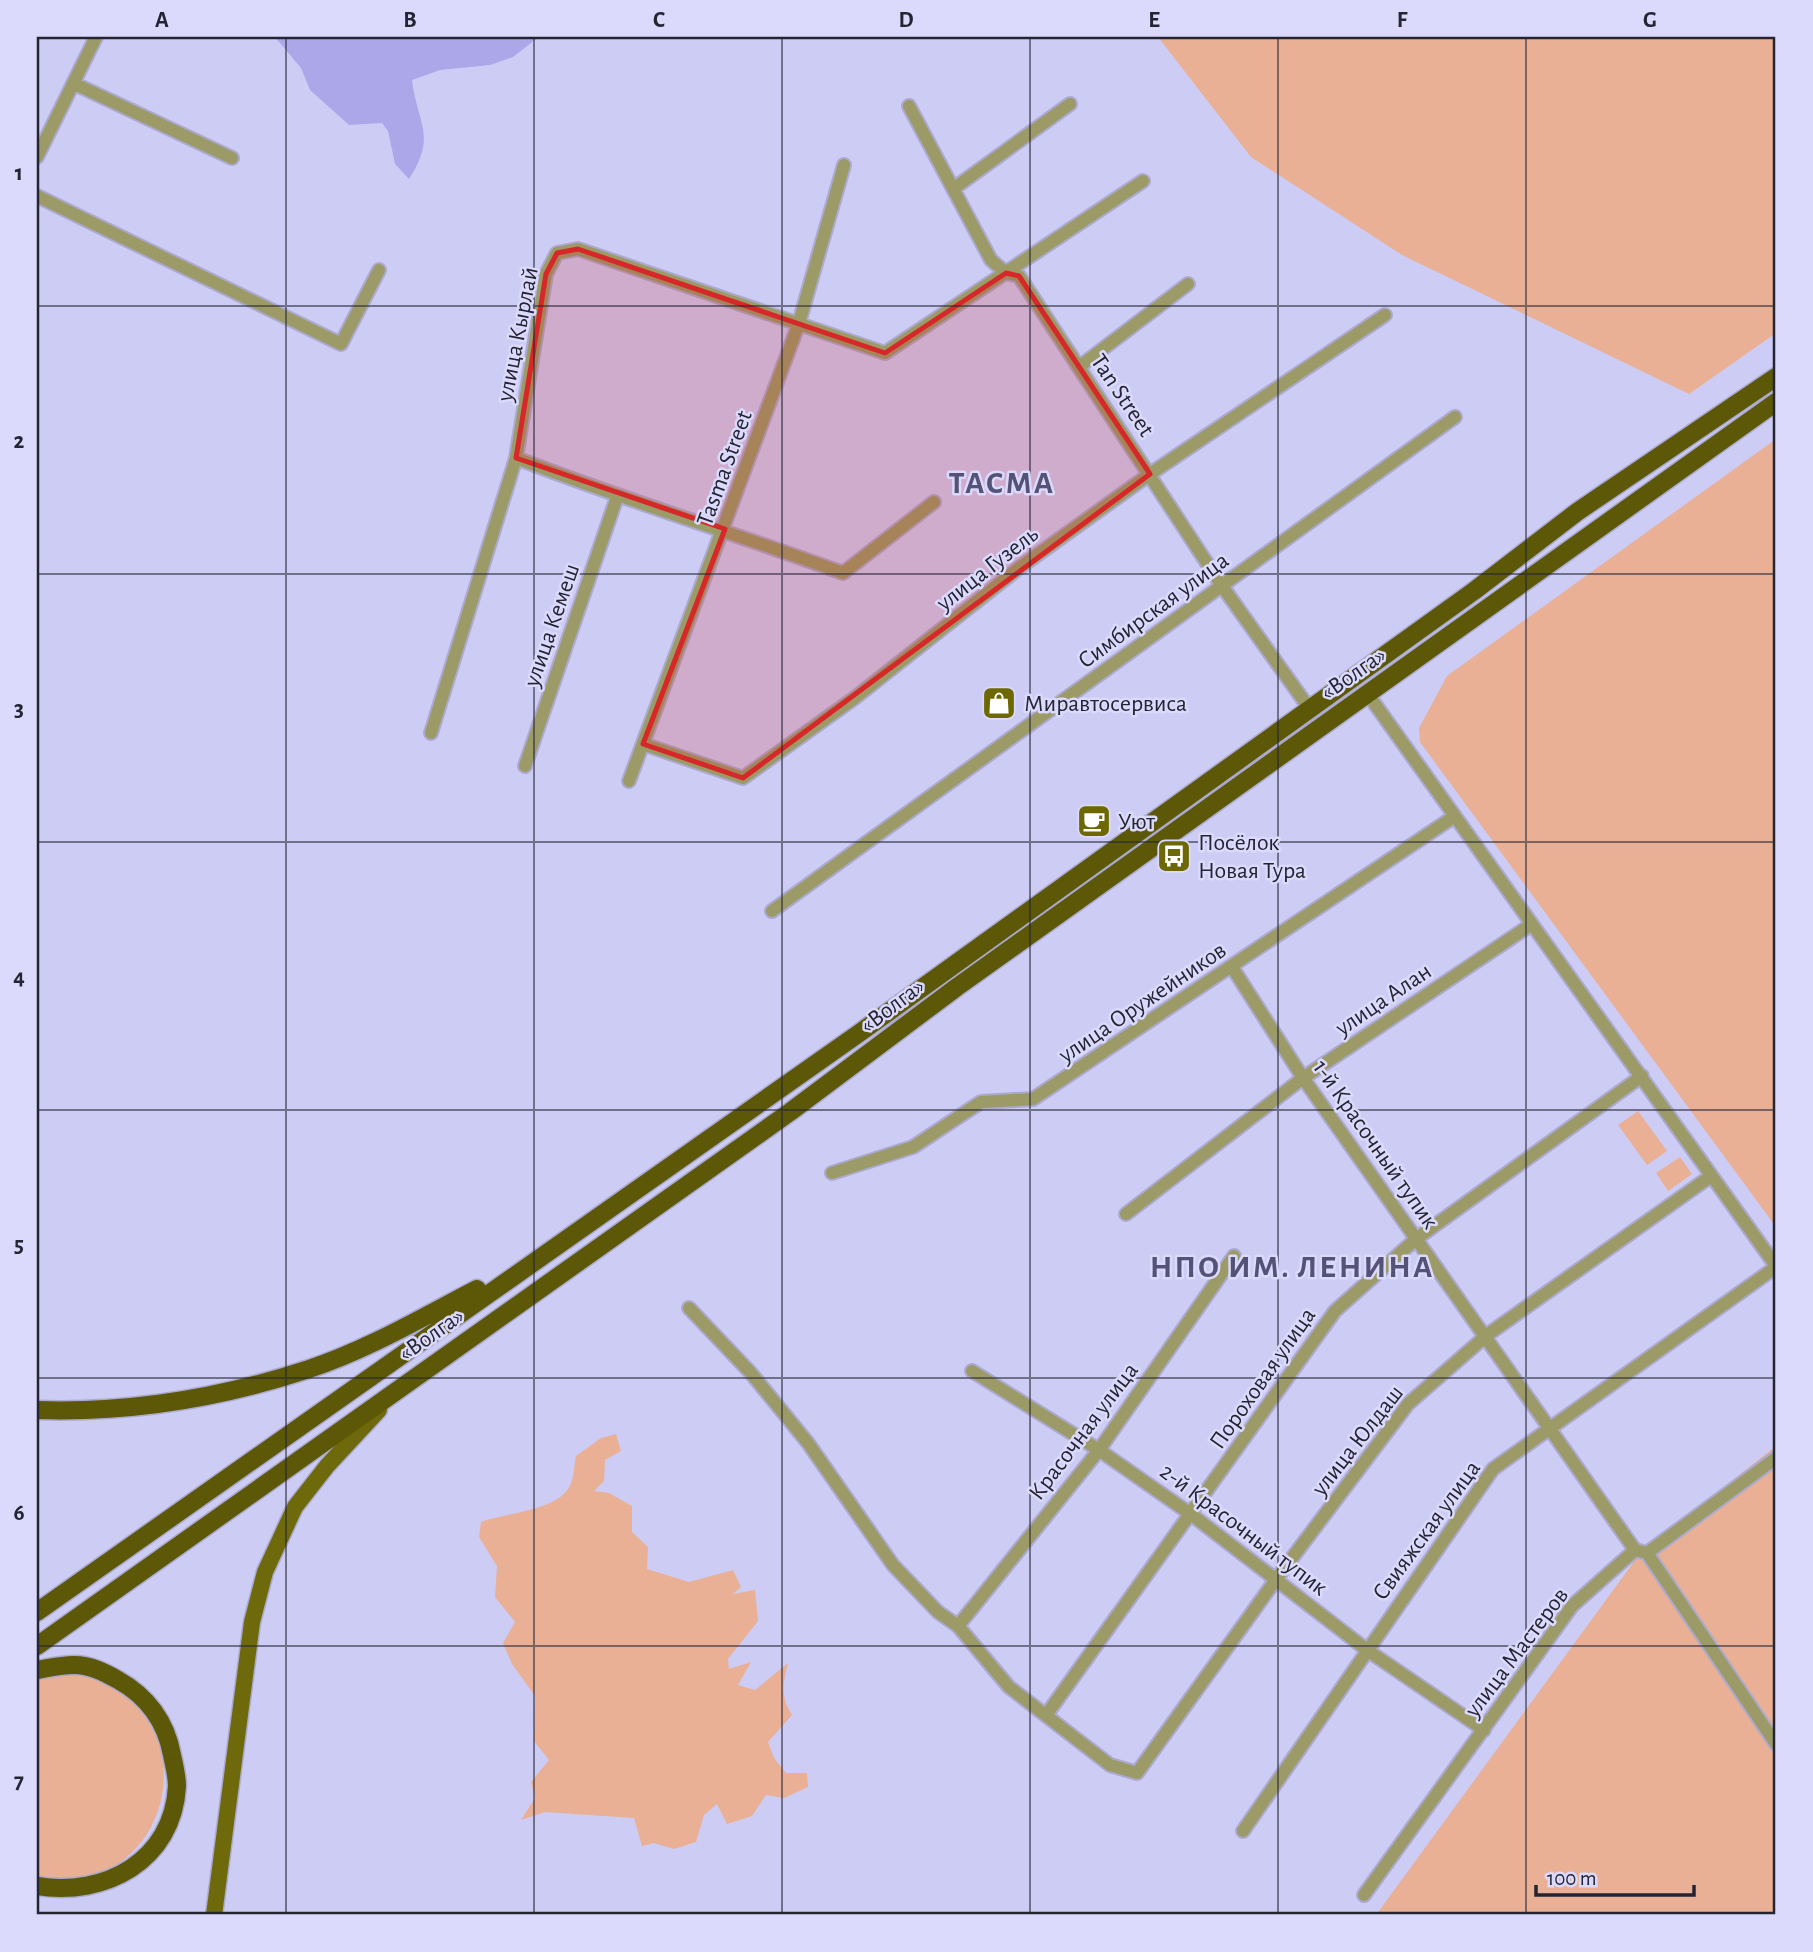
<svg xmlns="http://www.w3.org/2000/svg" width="1813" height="1952" font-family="'Alegreya Sans',sans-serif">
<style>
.green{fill:#e9b095}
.water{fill:#aba7e9}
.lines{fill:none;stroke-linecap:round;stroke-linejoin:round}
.minor-casing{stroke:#abaace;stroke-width:16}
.major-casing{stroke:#abaace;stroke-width:19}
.highway-casing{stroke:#abaace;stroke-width:21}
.minor{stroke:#9c9a67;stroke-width:12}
.major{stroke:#6e6a0c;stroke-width:16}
.highway{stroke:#5c5807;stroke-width:18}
.marked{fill:#d62828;fill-opacity:0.2;stroke:#d62828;stroke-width:5;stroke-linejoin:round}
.grid{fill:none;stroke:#242433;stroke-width:2;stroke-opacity:0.55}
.labels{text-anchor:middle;stroke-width:5;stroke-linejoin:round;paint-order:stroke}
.street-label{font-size:24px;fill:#242433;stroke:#dbdafc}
.poi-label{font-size:24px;fill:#242433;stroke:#dbdafc;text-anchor:start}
.district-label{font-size:32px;font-weight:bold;letter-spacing:2px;fill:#545276;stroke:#dbdafc}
.neatline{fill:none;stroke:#242433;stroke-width:2.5}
.grid-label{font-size:23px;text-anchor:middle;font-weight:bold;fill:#242433}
</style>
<rect width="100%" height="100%" fill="#cdccf5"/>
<path class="green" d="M1158 37H1776V333L1689 394 1402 255 1251 157Z
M1776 439V1227L1420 742 1419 728 1447 676Z
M1638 1111 1667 1151 1647 1165 1618 1125Z
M1680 1157 1692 1174 1668 1191 1656 1173Z
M616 1434 621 1451 605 1460 604 1481 594 1491 609 1493 632 1506V1532L648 1547 647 1569 689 1582 733 1570 741 1587 733 1594 755 1590 758 1621 728 1659 729 1669 751 1662 738 1685 755 1690 788 1663C783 1684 780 1696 792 1715L768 1742 774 1758 786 1773H807L808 1787 784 1798 766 1795 752 1816 727 1824 717 1804 704 1815 696 1842 674 1849 654 1843 642 1846 634 1818 545 1812 521 1820 535 1798 531 1782 549 1760 534 1741 535 1696 512 1664 503 1643 515 1622 495 1597 497 1566 479 1537 481 1522C506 1513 553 1511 568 1489 574 1481 574 1465 576 1456L601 1438Z
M1776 1446V1915H1376L1641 1552Z
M68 1669C94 1676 115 1683 134 1703 191 1761 162 1859 85 1879 71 1883 52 1881 37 1881V1672Z"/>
<path class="water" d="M275 37H544L536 39 513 57 490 65 440 70 412 80C418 126 437 135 409 179L395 164 388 131 382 123 349 125 310 90 301 68Z"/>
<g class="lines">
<g class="minor-casing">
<path id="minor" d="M75 84 232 158
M909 106 991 260 1006 273 1019 276 1222 586 1309 708
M37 157 96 37
M953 189 1070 104
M37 196 341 344 379 270
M1079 367 1188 284
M516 458C624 500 734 533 843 573L934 502
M1367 693 1776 1266
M431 733 516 458 546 274 557 253 578 249 885 353 1143 181
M643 744 743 778 856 697 1019 568 1150 474 1385 315
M525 766 617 497
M629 781 799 323 844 165
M772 911 1455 417
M1232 967 1303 1078 1635 1550
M832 1173 913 1147 981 1102 1033 1099 1455 816
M1126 1214 1303 1078 1532 924
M689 1308 750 1372 808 1443 893 1565 938 1612 958 1626 1009 1687 1110 1765 1137 1773 1277 1578 1408 1404 1487 1335 1711 1176
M972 1371 1099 1450 1192 1515 1367 1650 1484 1730
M1647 1553 1776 1744
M958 1626 1099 1450 1234 1256
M1047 1714 1335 1311 1416 1239 1642 1076
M1243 1831 1493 1469 1776 1267
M1364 1895 1572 1606 1635 1550 1647 1553 1776 1458"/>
</g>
<g class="major-casing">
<path id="major" d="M214 1915 252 1622 265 1572 295 1507 327 1466 379 1410"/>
</g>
<g class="highway-casing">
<path id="highway" d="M37 1410C129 1413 221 1398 309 1369 367 1350 423 1317 477 1289
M37 1612 858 1034 1474 591 1577 512 1776 377
M37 1646 790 1112 957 987 1776 402
M37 1670C49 1668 61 1665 74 1665 90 1665 104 1672 118 1680 147 1696 166 1722 172 1755 174 1765 177 1776 177 1786 173 1861 105 1897 37 1886"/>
</g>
<use href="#minor" class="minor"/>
<use href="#major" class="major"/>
<use href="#highway" class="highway"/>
</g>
<path class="marked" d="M578 249 885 353 1006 273 1019 276 1150 474 743 778 643 744 725 529 516 458 546 274 557 253Z"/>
<path class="grid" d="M286 37V1915M534 37V1915M782 37V1915M1030 37V1915M1278 37V1915M1526 37V1915M37 306H1776M37 574H1776M37 842H1776M37 1110H1776M37 1378H1776M37 1646H1776"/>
<defs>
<g id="shop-square" transform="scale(1.75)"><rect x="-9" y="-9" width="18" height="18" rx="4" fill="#6d6801" stroke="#dbdafc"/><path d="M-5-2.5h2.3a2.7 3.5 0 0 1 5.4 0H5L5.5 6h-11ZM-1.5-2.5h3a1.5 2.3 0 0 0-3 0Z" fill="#fff"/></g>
<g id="cafe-square" transform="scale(1.75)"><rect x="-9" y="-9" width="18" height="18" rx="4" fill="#6d6801" stroke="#dbdafc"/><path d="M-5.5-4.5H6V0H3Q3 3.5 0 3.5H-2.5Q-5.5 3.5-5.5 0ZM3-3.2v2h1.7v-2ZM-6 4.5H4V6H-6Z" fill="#fff"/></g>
<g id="bus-square" transform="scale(1.75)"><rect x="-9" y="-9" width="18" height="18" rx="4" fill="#6d6801" stroke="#dbdafc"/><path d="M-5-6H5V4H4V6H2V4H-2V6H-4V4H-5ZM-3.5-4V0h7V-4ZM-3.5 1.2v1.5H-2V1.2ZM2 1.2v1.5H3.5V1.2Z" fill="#fff"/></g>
</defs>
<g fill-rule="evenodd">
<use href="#shop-square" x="999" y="703"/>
<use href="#cafe-square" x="1094" y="821"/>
<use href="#bus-square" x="1174" y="856"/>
</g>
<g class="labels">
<g class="street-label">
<text transform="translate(517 334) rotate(-79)" y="8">улица Кырлай</text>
<text transform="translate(1123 395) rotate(56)" y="8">Tan Street</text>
<text transform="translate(724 468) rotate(-70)" y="8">Tasma Street</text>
<text transform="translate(987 568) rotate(-38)" y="8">улица Гузель</text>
<text transform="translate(1153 610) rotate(-36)" y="8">Симбирская улица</text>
<text transform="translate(551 625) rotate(-71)" y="8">улица Кемеш</text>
<text transform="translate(1353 673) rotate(-35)" y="8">«Волга»</text>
<text transform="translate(1383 999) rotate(-34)" y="8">улица Алан</text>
<text transform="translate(1142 1002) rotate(-34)" y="8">улица Оружейников</text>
<text transform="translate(892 1005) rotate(-37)" y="8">«Волга»</text>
<text transform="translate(1376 1144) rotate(55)" y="8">1-й Красочный тупик</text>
<text transform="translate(431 1334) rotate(-35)" y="8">«Волга»</text>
<text transform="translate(1262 1378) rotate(-55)" y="8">Пороховая улица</text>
<text transform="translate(1083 1431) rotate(-53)" y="8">Красочная улица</text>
<text transform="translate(1357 1440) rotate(-52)" y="8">улица Юлдаш</text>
<text transform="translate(1244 1529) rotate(37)" y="8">2-й Красочный тупик</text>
<text transform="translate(1426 1530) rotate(-54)" y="8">Свияжская улица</text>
<text transform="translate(1516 1652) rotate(-53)" y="8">улица Мастеров</text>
</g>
<g class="poi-label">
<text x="1024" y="711">Миравтосервиса</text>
<text x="1118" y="829">Уют</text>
<text x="1198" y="850">Посёлок<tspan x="1198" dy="28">Новая Тура</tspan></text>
</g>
<g class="district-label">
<text x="1002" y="493">ТАСМА</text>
<text x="1292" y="1277">НПО ИМ. ЛЕНИНА</text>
</g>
</g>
<rect width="1813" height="1952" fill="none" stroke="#dbdafc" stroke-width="77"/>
<path d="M1536 1885v10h158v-10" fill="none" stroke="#242433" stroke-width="3.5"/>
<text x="1547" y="1885" font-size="21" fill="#242433" stroke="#dbdafc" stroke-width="5" paint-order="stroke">100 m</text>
<rect x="38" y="38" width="1736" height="1875" class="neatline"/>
<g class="grid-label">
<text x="162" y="27">A</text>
<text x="410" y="27">B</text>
<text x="659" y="27">C</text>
<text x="906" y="27">D</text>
<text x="1154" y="27">E</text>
<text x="1402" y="27">F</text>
<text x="1650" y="27">G</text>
<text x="19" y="180">1</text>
<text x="19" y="448">2</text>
<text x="19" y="716">3</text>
<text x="19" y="984">4</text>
<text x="19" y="1252">5</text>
<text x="19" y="1520">6</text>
<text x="19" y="1788">7</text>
</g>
</svg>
